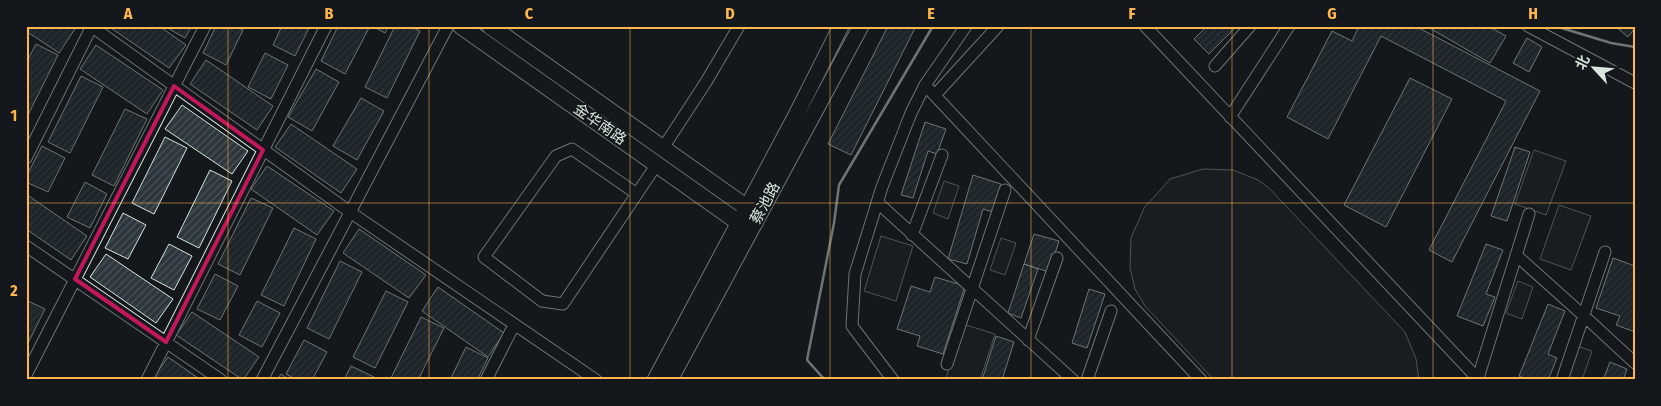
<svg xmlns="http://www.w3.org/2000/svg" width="1661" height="406" font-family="'Fira Sans Condensed','Noto Sans SC',sans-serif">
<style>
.green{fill:#202428;stroke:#939e99}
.building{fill:url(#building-hatch);stroke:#d8e6dc}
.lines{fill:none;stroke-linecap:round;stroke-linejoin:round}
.minor-casing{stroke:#d8e6dc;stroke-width:13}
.tertiary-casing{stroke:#d8e6dc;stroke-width:17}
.secondary-casing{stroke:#d8e6dc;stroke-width:18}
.minor{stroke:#14181c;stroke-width:11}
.tertiary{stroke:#14181c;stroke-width:15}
.secondary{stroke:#14181c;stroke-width:16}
.wall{stroke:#d8e6dc;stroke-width:2.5}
.marked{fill:none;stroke:#c2185b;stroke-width:4;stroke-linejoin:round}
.grid{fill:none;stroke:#ffb74d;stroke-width:1;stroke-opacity:0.55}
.labels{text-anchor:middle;stroke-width:4;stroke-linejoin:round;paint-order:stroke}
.street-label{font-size:15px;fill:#d8e6dc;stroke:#14181c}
.neatline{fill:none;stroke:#ffb74d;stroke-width:2}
.grid-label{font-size:16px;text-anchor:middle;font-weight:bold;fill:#ffb74d}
</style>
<defs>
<pattern id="building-hatch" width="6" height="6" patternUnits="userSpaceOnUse" patternTransform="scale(1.25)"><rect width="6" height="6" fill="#2c363c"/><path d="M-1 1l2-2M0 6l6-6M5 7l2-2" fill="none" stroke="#4a5358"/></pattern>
</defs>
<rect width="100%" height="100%" fill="#14181c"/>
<path class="green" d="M1534 150 1566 161 1546 215 1515 204Z
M1203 169 1233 170 1258 180 1269 188 1405 332 1416 359 1419 380H1214L1145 306 1135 289 1130 268 1131 238 1144 208 1170 179Z
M944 181 959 186 948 219 933 213Z
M1559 205 1591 216 1571 270 1540 259Z
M881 236 913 246 896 301 864 291Z
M1001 238 1016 243 1005 275 990 270Z
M1518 281 1533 287 1522 319 1506 313Z
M963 324 995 334 980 380H951L946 378Z
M1577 346 1592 351 1582 380H1572L1566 378Z"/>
<path class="building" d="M26 26H70L75 29 59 53 26 31Z
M108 26H159L186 45 169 68Z
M164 26H192L185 38Z
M216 26H235L243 30 226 65 203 53Z
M282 26H310L295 56 273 45Z
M338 26H370L345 74 321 61Z
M372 26H389L385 33Z
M395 26H409L420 31 387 98 365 87Z
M888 26H912L915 28 851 155 828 144Z
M1207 26H1237L1209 54 1194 39Z
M1359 26H1415L1540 91 1452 262 1429 250 1506 101 1381 36 1328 139 1287 117 1332 31 1352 41Z
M1426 26H1488L1506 36 1490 63Z
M1615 26H1635V28L1628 37Z
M1527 38 1542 47 1529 72 1513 63Z
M36 44 58 55 26 119V63Z
M96 45 163 90 147 114 80 69Z
M265 53 288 65 271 99 248 87Z
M206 60 273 106 257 130 190 84Z
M316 69 339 82 312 131 288 117Z
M81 76 103 87 70 153 48 142Z
M1410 78 1452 99 1386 227 1344 205Z
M361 98 384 111 357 160 333 146Z
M182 105 248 151 232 174 165 129Z
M125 109 147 119 114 186 92 175Z
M925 122 946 129 937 154 928 151 913 198 901 195Z
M291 124 357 169 341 193 275 147Z
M165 137 187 148 154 214 132 203Z
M42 146 65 158 48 192 26 182V177Z
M1515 147 1530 152 1507 221 1491 216Z
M267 166 334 211 317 235 251 189Z
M210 170 232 181 199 248 177 237Z
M973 175 1001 184 993 212 983 209 967 264 948 259Z
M85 182 107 194 90 228 67 217Z
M26 194 87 236 71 260 26 229Z
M251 198 273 208 240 275 218 264Z
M123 213 146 225 128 259 105 248Z
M294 228 316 239 284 306 261 295Z
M359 229 426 275 409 298 343 253Z
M1034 234 1059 241 1049 272 1024 264Z
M169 244 192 256 174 290 151 278Z
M1486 244 1503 250 1486 294 1495 297 1483 326 1457 316Z
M106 254 173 299 156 323 90 277Z
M1613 258 1635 266V332L1616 325 1620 316 1596 308Z
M340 261 362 272 329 339 307 328Z
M1024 264 1038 269 1021 318 1008 313Z
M215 274 238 286 220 320 197 309Z
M935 277 965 286 943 354 917 346 920 336 897 329 911 286 930 292Z
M438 287 504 333 488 357 422 311Z
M1089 289 1105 294 1087 348 1072 343Z
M386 291 408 302 375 368 353 357Z
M26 300 45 309 26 347Z
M257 301 280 313 262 347 239 335Z
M1548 304 1565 311 1548 354 1557 358 1548 380H1528L1519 376Z
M192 312 259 357 243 380 176 335Z
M421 317 444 328 418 380H390Z
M996 336 1014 342 1002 380H982Z
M304 340 327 352 312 380H297L286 374Z
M466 347 488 358 477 380H450Z
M168 357 201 380H152Z
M1610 362 1627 369 1623 380H1603Z
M351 366 374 377 372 380H344Z
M281 374 290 380H277Z"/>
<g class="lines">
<g class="minor-casing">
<path id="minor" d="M91 26 350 212 596 380
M1145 26 1479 380
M1528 26 1635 83
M1215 66 1250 26
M925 85 1201 380
M935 95 998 26
M1230 117 1289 26
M663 148 706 82 739 26
M26 158 92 26
M637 194 572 149 556 156 484 257 542 301 563 304 657 164
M877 202 1073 380
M912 235 942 155
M26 246 221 380
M1516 255 1583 315 1635 363
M1028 340 1057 258
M947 364 1005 190
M26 375 205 26
M1478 378 1529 214
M147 380 326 26
M262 380 448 26
M486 380 514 325
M893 380 852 326 855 274 882 187 911 113 925 85 966 26
M1087 380 1111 311
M1562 380 1605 252"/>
</g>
<g class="tertiary-casing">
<path id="tertiary" d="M655 380 795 117 841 26
M670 380 861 26"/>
</g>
<g class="secondary-casing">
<path id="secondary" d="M461 26 738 222H755
M490 26 746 207 755 222"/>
</g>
<use href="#minor" class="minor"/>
<use href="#tertiary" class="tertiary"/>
<use href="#secondary" class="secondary"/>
<path class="wall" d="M1555 26 1611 43 1635 47
M825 380 807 360 834 223 839 185 933 26"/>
</g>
<path d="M0 0H1661V406H0ZM174 86 263 150 166 342 75 279Z" fill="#14181c" fill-opacity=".55" fill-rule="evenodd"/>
<path class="marked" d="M174 86 263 150 166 342 75 279Z"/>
<path class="grid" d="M228 26V380M429 26V380M630 26V380M830 26V380M1031 26V380M1232 26V380M1433 26V380M26 203H1635"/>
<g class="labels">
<g class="street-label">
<text transform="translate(600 124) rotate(35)" y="5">金华南路</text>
<text transform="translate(765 203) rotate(-62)" y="5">蔡池路</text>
</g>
</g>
<rect width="1661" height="406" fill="none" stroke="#14181c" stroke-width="55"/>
<g transform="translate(1594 68) rotate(296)" stroke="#14181c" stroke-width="4" paint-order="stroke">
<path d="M0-4L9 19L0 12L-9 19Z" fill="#d8e6dc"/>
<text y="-8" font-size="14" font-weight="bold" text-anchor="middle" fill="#d8e6dc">北</text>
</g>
<rect x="28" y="28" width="1606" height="350" class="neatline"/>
<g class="grid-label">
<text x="128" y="19">A</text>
<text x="329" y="19">B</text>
<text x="529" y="19">C</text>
<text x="730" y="19">D</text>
<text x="931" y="19">E</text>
<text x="1132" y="19">F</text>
<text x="1332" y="19">G</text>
<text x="1533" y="19">H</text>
<text x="14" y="121">1</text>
<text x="14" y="296">2</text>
</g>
</svg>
